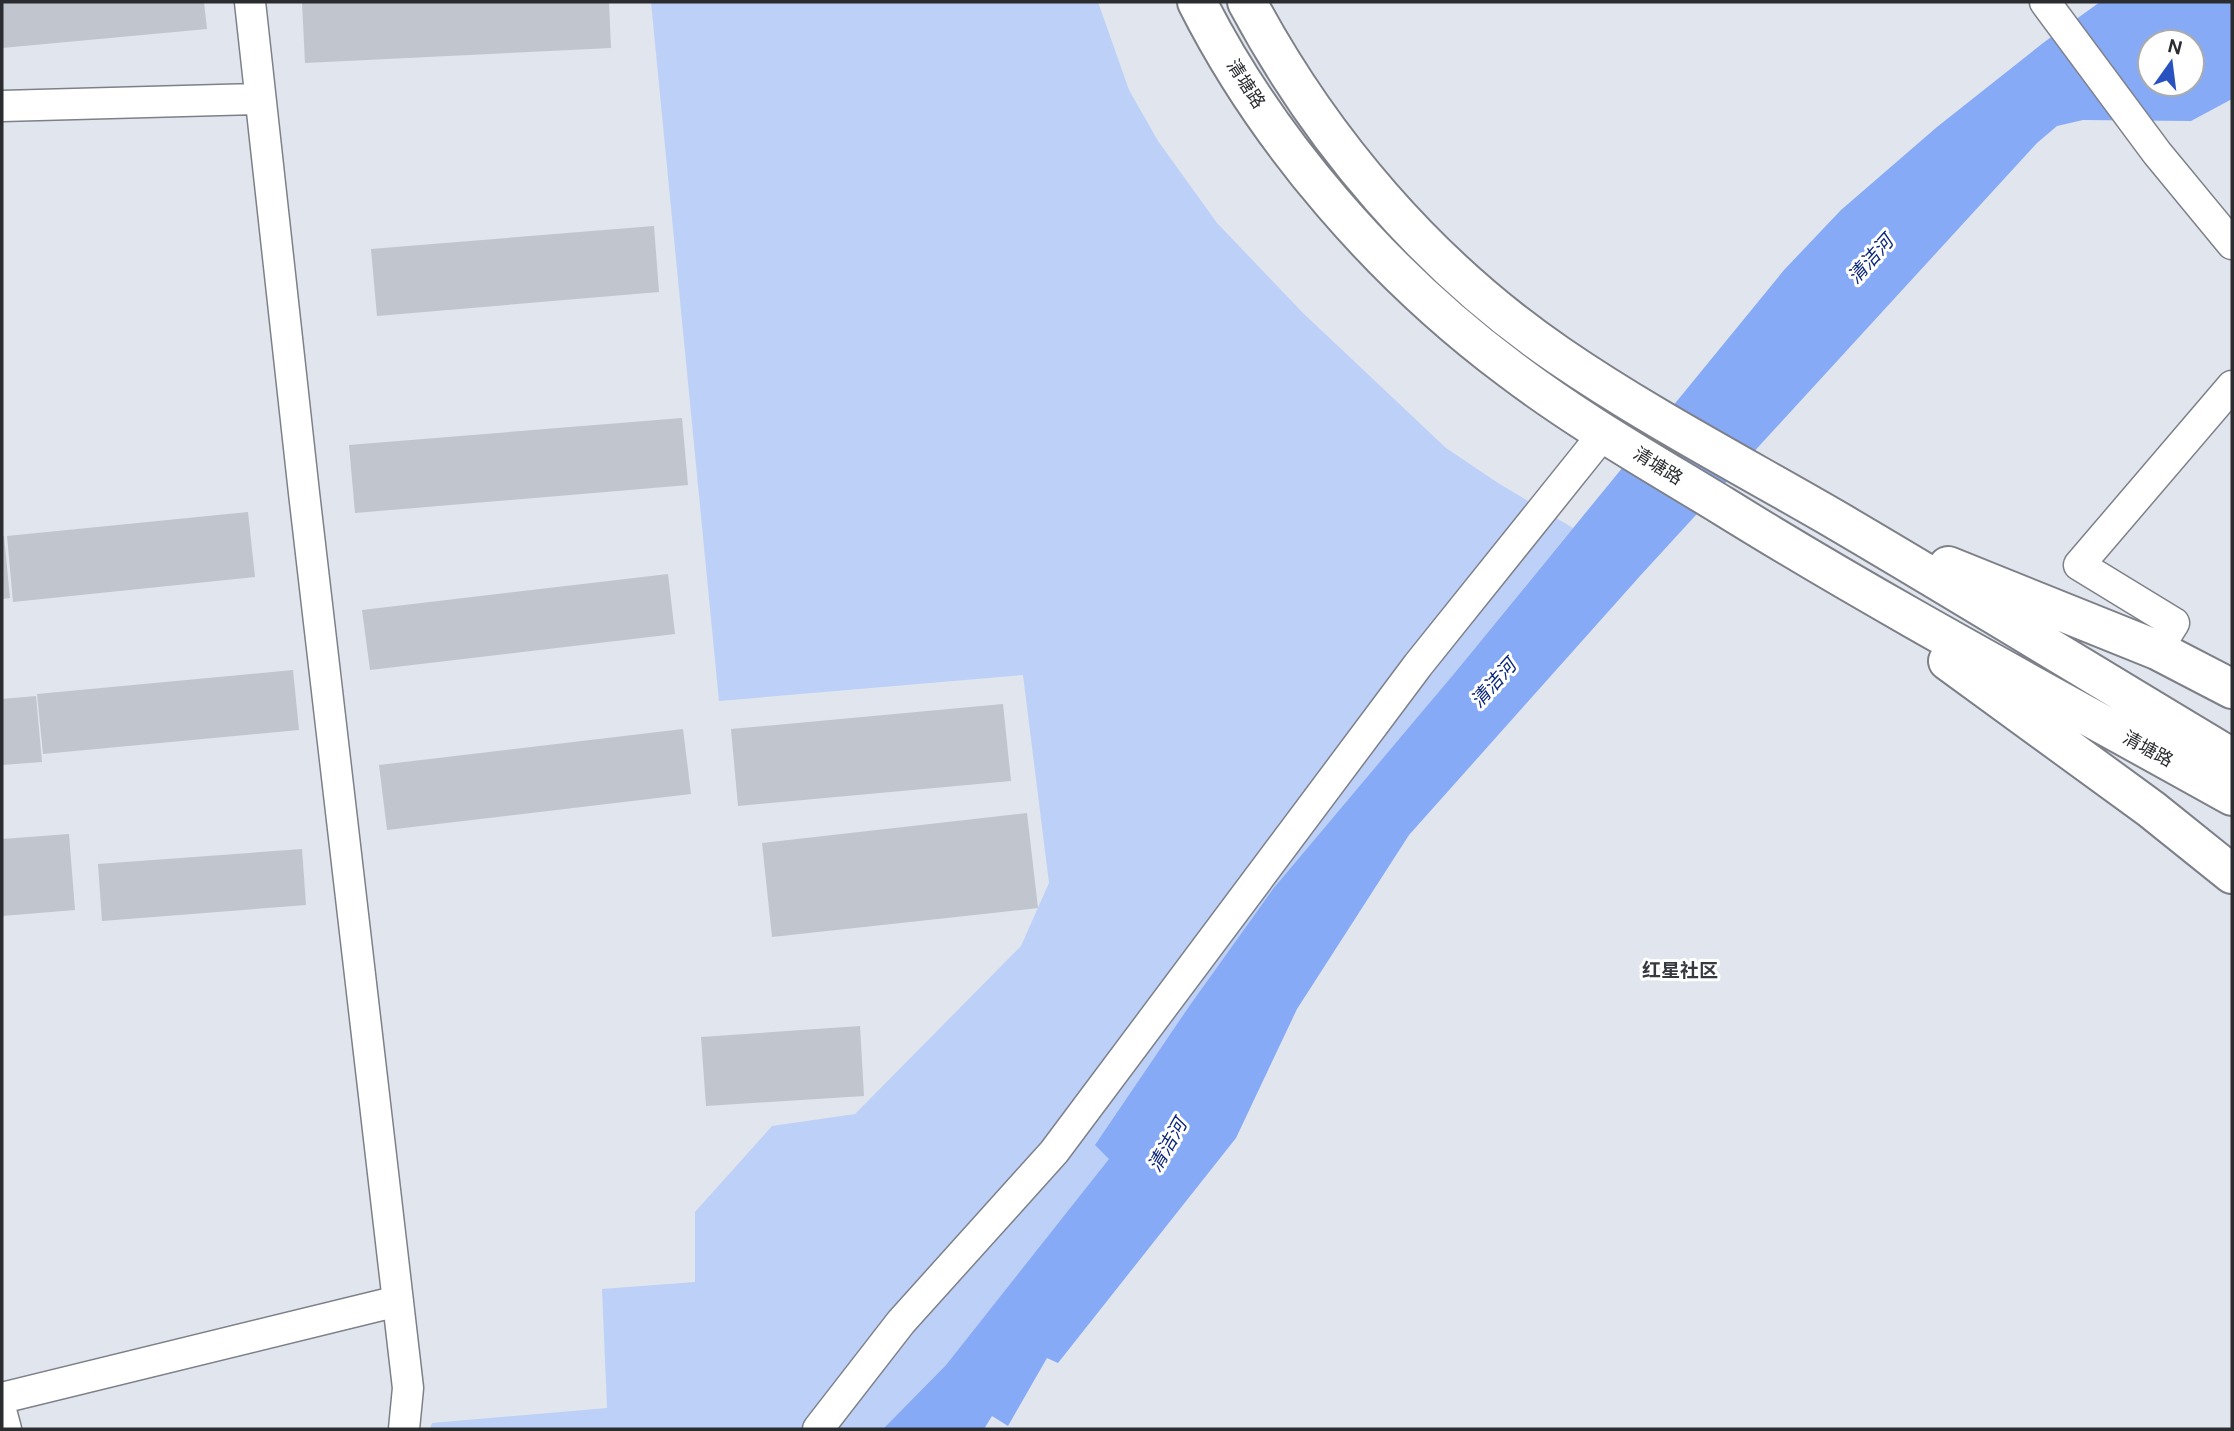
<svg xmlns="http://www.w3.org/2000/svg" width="2234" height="1431" font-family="'DM Sans','Noto Sans SC',sans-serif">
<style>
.green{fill:#bdd0f7}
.water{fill:#87aaf6;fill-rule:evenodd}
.building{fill:#c1c5cd}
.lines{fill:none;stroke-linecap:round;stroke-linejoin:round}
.street-casing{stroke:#7d8088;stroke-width:33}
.secondary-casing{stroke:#7d8088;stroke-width:42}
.street{stroke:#fff;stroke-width:30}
.secondary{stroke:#fff;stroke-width:38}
.labels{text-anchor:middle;stroke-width:6;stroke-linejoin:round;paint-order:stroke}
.street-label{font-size:18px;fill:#2a2c2f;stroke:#fff}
.water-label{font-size:19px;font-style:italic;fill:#0c277c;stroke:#fff}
.neighbourhood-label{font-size:19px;font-weight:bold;fill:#36393f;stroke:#fff}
</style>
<rect width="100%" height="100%" fill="#e1e5ed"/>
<path class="green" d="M651 2H1098L1129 90 1158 141 1217 223 1303 313 1446 448 1498 483 1573 528 1453 675 1096 1144 1110 1159 946 1365 883 1429H430L432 1423 607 1408 602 1289 695 1282V1212L772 1126 855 1114 1021 946 1049 883 1023 675 719 701Z"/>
<path class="water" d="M2100 2H2232V99L2191 121 2083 120 2057 126 2037 143 1640 576 1409 835 1297 1009 1236 1138 1058 1363 1047 1358 1008 1426 992 1416 984 1429H883L946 1365 1109 1159 1095 1145 1188 1008 1273 889 1453 675 1784 270 1841 210 1937 127 2043 43ZM2150 42H2192V84H2150Z"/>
<path class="building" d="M2 2H204L207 29 2 48Z
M302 2H609L611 48 305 63Z
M654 226 659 292 377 316 371 249Z
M682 418 688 485 355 513 349 445Z
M248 512 255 577 13 602 7 536Z
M2 536H4L10 598 2 599Z
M668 574 675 634 370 670 362 610Z
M293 670 299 730 43 754 37 694Z
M36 696 42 762 2 765V699Z
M1003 704 1011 781 738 806 731 729Z
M683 729 691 794 387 830 379 765Z
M1027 813 1038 908 772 937 762 843Z
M69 834 75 910 2 916V839Z
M302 849 306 905 102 921 98 864Z
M860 1026 864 1096 706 1106 701 1037Z"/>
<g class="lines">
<g class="street-casing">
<path id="street" d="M250 2 304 493 408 1388 404 1429
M2045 2 2157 153 2232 244
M2 106 260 99
M2157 650 2174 623 2079 565 2232 386
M2 1398 398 1301
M2 1414 6 1429
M818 1429 901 1322 1054 1152 1418 665 1604 433"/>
</g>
<g class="secondary-casing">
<path id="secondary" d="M1197 2C1268 143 1384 275 1510 369 1577 420 1651 462 1723 506 1889 609 2062 701 2232 796
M1247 2C1321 141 1428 266 1558 355 1647 416 1743 466 1836 520 1969 598 2100 679 2232 758
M1948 566 2157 650 2232 689
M1948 661 2151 809 2232 874"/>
</g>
<use href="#street" class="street"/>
<use href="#secondary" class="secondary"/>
</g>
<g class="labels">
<g class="street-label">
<text transform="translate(1246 84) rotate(57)" y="6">清塘路</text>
<text transform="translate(1658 466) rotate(32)" y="6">清塘路</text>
<text transform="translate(2148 749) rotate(29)" y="6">清塘路</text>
</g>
<g class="water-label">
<text transform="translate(1870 259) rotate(-48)" y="7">清洁河</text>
<text transform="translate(1493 683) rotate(-48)" y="7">清洁河</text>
<text transform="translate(1167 1145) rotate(-60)" y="7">清洁河</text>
</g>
<g class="neighbourhood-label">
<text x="1680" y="977">红星社区</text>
</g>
</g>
<rect width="2234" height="1431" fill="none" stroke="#2a2c2f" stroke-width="7"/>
<g transform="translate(2171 63) rotate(14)"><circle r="33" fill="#ffffff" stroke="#aaabac" stroke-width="2"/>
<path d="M0-5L12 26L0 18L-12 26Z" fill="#2952c1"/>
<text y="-10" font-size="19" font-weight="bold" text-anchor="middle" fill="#2a2c2f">N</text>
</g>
</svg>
